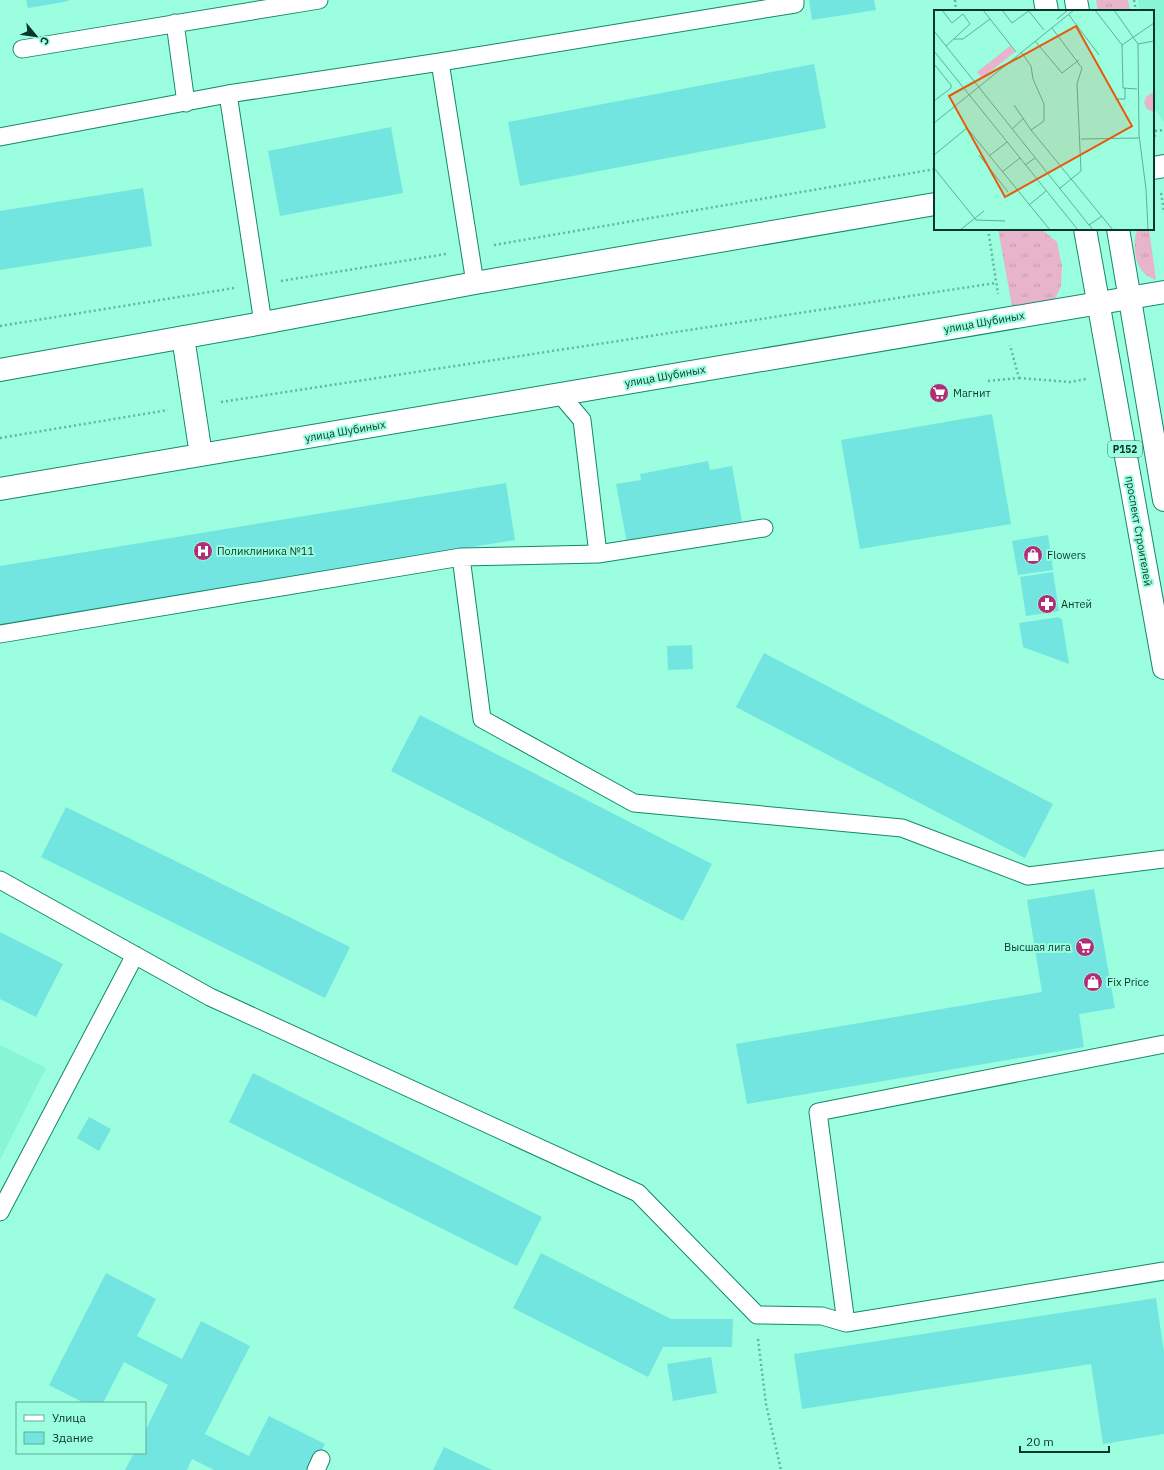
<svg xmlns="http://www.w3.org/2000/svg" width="1164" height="1470" font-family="'IBM Plex Sans',sans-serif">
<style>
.built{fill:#86f6d3}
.grass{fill:url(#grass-tufts)}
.building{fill:#73e5e0}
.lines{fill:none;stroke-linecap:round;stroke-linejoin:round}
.lane-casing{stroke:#14886c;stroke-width:19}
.secondary-casing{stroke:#14886c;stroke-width:24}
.primary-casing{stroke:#14886c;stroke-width:24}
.path{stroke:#65b49b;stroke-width:2.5;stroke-dasharray:2 3;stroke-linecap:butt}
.lane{stroke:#fff;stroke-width:17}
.secondary{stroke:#fff;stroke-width:22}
.primary{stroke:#fff;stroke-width:22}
.labels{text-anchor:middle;stroke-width:4;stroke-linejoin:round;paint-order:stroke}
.shield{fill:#9bfede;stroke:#357260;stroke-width:1}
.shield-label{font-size:10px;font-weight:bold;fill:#09362a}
.street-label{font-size:11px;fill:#09362a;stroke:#9bfede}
.poi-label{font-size:11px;fill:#09362a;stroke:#9bfede;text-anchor:start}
.inset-road{fill:none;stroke:#61ae96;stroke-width:1}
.view{fill:#e8590c;fill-opacity:0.15;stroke:#e8590c;stroke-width:2}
.inset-edge{fill:none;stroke:#09362a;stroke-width:2}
</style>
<defs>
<pattern id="grass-tufts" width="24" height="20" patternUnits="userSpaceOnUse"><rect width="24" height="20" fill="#e8b4cb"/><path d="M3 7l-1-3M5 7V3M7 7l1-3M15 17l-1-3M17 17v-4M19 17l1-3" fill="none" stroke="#c69bae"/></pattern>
</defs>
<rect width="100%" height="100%" fill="#9bfede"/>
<path class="built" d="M1138 0H1164V122L1154 108 1153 103V11H1139Z
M0 1045 46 1068 0 1160Z"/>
<path class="grass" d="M1096 0H1128L1130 11H1098Z
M998 229H1041L1057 242 1062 266 1061 286 1052 306 1014 317Z
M1138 229H1149L1156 280C1151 278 1147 276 1143 272 1134 262 1132 240 1138 229Z"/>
<path class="building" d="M26 0H68L69 1 28 8Z
M809 0H874L876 10 812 20Z
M814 64 826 128 520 186 508 122Z
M391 127 403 193 280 216 268 151Z
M143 188 152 246 0 270V211Z
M992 414 1011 524 860 549 841 440Z
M708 461 710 470 732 466 742 521 627 543 616 484 641 480 640 474Z
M506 483 515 540 0 625V566Z
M1048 535 1053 570 1018 575 1012 541Z
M1053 572 1059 611 1026 616 1020 577Z
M1059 617 1062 620 1069 664 1023 647 1019 623Z
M692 645 693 669 668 670 667 646Z
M764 653 1053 804 1025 858 736 707Z
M420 715 712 864 683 921 391 771Z
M66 807 350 947 325 998 41 857Z
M1094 889 1115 1008 1079 1014 1084 1047 747 1104 736 1044 1042 992 1027 900Z
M0 932 63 964 36 1017 0 999Z
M253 1073 542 1217 517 1266 229 1122Z
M89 1117 111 1129 99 1151 77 1138Z
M541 1253 671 1319H733L732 1347H663L648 1377 513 1308Z
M106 1273 156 1299 137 1336 182 1359 201 1321 250 1346 205 1434 249 1456 269 1416 325 1444 312 1470H214L192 1459 187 1470H125L134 1453H145V1431L168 1385 124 1362 103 1403H84L49 1385Z
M1156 1298 1164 1352V1434L1103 1444 1091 1364 802 1409 794 1354Z
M711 1357 717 1393 673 1401 667 1364Z
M444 1447 492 1470H433Z"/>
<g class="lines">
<g class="lane-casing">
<path id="lane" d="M175 23 186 103
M22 49 319 0
M440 62 475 283
M228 94 263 323
M0 137 228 94 440 62 795 4V0
M560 394 582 420 598 554
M461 557 482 719 634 803 902 828 1028 876 1164 859
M0 634 461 557 598 554 764 528
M0 880 210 997 638 1193 757 1315 822 1316 846 1323 1164 1271
M0 1212 135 955
M846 1323 818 1112 1164 1044
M316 1470 321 1459"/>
</g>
<g class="secondary-casing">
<path id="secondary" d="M1153 168 1164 166
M183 337 201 455
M0 370 263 323 475 283 935 204
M0 489 1164 292"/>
</g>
<g class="primary-casing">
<path id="primary" d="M1045 0 1047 11
M1076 0 1078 11
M1085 229 1164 668
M1118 229 1164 500"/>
</g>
<path class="path" d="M955 0 956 11
M1134 0 1136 11
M1153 115 1155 140
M1155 131 1164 130
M1161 193 1164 211
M988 229 998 294
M494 245 935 169
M281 281 446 254
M0 326 234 288
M1019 378 1070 382 1086 379
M988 381 1019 378 1010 345
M221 402 995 283
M0 438 168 410
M758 1339 766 1404 781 1470"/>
<use href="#lane" class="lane"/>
<use href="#secondary" class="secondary"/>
<use href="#primary" class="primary"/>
</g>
<defs>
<g id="supermarket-disc" transform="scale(1)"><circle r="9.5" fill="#b12e77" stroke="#9bfede"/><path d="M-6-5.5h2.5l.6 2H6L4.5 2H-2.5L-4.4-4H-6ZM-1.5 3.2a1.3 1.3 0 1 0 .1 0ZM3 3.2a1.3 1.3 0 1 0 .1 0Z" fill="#fff"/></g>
<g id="hospital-disc" transform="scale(1)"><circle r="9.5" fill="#b12e77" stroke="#9bfede"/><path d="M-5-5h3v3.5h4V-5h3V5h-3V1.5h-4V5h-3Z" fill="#fff"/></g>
<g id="shop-disc" transform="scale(1)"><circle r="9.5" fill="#b12e77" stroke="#9bfede"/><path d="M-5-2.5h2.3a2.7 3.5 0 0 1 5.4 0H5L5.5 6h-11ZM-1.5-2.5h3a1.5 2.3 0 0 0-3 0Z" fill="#fff"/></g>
<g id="pharmacy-disc" transform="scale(1)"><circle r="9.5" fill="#b12e77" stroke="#9bfede"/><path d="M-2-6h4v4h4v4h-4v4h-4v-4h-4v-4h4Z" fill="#fff"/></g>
</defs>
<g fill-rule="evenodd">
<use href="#supermarket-disc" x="939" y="393"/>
<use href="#hospital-disc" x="203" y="551"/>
<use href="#shop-disc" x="1033" y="555"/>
<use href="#pharmacy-disc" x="1047" y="604"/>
<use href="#supermarket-disc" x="1085" y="947"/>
<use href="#shop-disc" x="1093" y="982"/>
</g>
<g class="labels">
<rect class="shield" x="1108" y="441" width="34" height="16" rx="3"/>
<g class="shield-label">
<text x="1125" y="453">Р152</text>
</g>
<g class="street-label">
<text transform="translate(984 322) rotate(-10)" y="4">улица Шубиных</text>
<text transform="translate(665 376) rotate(-10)" y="4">улица Шубиных</text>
<text transform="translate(345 431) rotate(-10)" y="4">улица Шубиных</text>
<text transform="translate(1139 531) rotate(80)" y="4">проспект Строителей</text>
</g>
<g class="poi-label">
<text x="953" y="397">Магнит</text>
<text x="217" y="555">Поликлиника №11</text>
<text x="1047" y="559">Flowers</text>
<text x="1061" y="608">Антей</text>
<text x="1071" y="951" text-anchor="end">Высшая лига</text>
<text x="1107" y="986">Fix Price</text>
</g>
</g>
<g transform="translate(934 10)">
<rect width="220" height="220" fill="#9bfede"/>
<path d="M76 36 81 42 48 68 43 62Z" fill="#e8b4cb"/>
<path d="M218 83H220V102L213 99 210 93 212 87Z" fill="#e8b4cb"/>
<path class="inset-road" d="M8 0 18 13 29 4 36 14 12 36M49 0 82 42M68 0 78 13 96 0M94 0 110 20M161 0 188 35M180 0 204 34 205 125 212 179 214 220M135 5 165 45M123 9 134 0M118 18 148 58 143 74 147 161 125 179M0 21 159 220M20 29H29L56 9M101 31 128 63 145 50M204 34 220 31M0 41 144 220M87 42 97 56 99 69 110 94V111L97 120M0 54 17 75V78L0 91M203 79 189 78 188 35 220 13M181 89H191V78M80 95 97 120 179 220M0 113 140 0M78 119 90 108M147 129 205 128M0 145 33 118 116 220M45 145 74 182M55 146 73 132M91 155 101 148M0 158 42 210 71 211M68 162 86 148M95 195 112 181M155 215 168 206M26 220 50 201"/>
<path class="view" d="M142 16 198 116 71 187 15 86Z"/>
<rect width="220" height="220" class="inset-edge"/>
</g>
<rect x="16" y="1402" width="130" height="52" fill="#9bfede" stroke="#61ae96"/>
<rect x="24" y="1415" width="20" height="6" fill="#ffffff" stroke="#61ae96"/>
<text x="52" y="1422" font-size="12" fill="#09362a">Улица</text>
<rect x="24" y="1432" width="20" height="12" fill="#73e5e0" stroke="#61ae96"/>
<text x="52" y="1442" font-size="12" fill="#09362a">Здание</text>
<g transform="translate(36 36) rotate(119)" stroke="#9bfede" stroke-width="3" paint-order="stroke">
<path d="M0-3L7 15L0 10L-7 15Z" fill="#09362a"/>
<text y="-6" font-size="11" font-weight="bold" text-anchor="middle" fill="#09362a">С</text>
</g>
<path d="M1020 1446v6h89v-6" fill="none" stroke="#09362a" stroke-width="2"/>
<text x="1026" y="1446" font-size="12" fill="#09362a" stroke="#9bfede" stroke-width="3" paint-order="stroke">20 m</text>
</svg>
